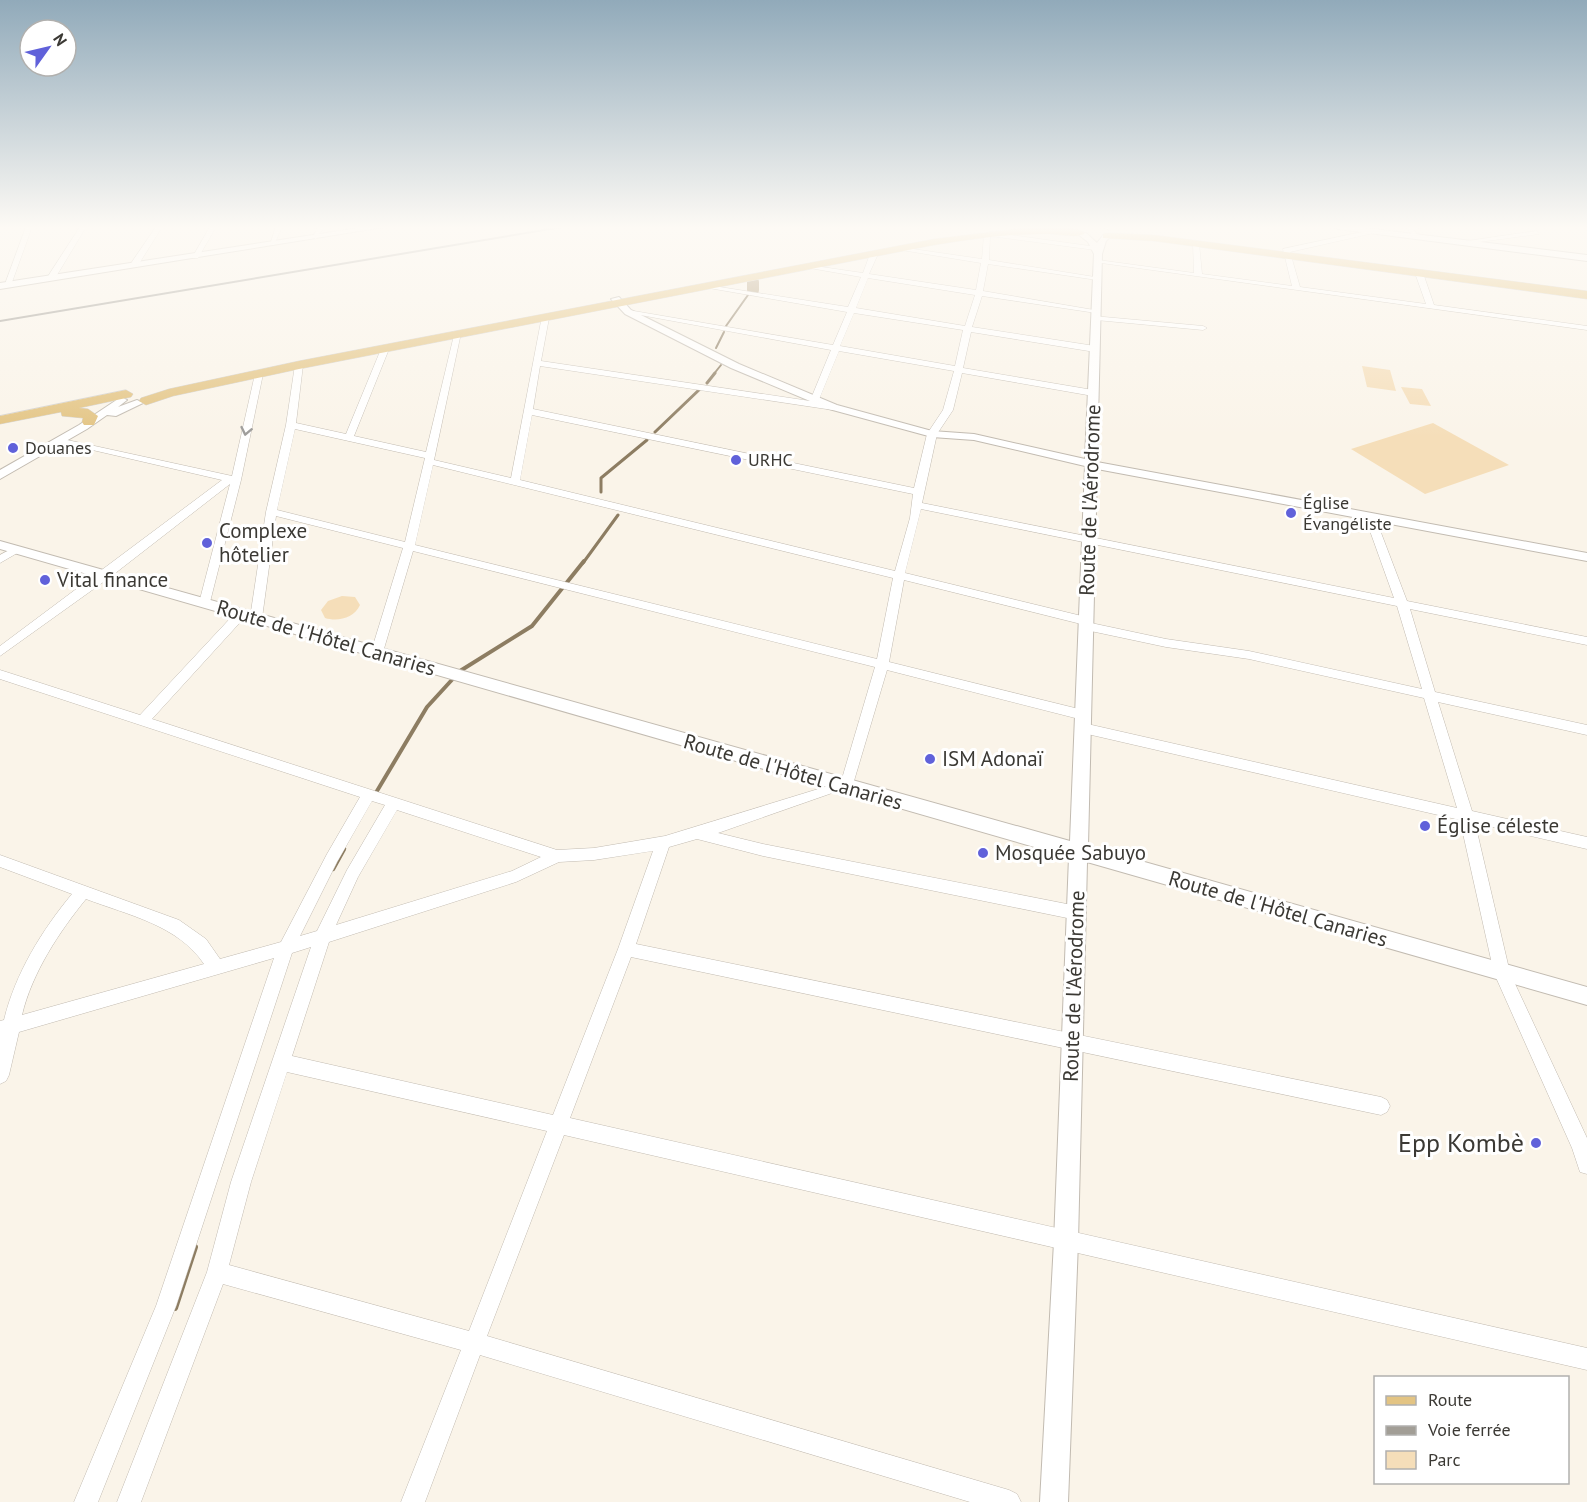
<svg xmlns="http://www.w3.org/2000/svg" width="1587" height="1502" font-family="'PT Sans',sans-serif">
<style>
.green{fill:#f5deb9}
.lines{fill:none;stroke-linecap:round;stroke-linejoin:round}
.stream-far4{stroke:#8d7d62;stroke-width:2}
.stream-far3{stroke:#8d7d62;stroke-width:3}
.stream-far2{stroke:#8d7d62;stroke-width:4}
.stream-far1{stroke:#8d7d62;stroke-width:4.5}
.stream{stroke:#8d7d62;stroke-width:6}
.canal{stroke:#b09a75;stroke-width:12}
.minor-casing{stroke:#c2bbb1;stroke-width:1}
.tertiary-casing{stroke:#c2bbb1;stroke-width:2}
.primary-casing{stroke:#d4d3d2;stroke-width:1}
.minor{fill:#fff;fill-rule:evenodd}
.tertiary{fill:#fff;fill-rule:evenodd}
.primary{fill:#e3c483;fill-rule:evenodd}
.rail{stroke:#a29e96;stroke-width:2}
.oneway{stroke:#9d9c9a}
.poi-dot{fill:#6061da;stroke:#fff;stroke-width:2}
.labels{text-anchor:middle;stroke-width:6;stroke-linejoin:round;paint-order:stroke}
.far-poi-label{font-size:18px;fill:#3b3934;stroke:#fff;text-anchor:start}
.street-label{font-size:21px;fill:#3b3934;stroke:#fff}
.poi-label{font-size:21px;fill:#3b3934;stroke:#fff;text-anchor:start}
.near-poi-label{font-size:26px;fill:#3b3934;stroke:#fff;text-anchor:end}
</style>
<rect width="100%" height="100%" fill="#faf4e9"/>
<path class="green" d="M1362 366 1390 370 1396 391 1367 387Z
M1401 387 1422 389 1431 406 1410 404Z
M1433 423 1509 465 1425 494 1351 449Z
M342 596 355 597 360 605C354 618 338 622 325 618L321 610 328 601Z"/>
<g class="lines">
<path class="stream-far4" d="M726 326 748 295
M716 348 724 332
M713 375 721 365"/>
<path class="stream-far3" d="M707 383 715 373
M655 432 701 388
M601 492V478L647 440
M583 563 618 515"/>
<path class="stream-far2" d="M374 796 427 707 460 671 532 626 584 561"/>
<path class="stream-far1" d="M333 869 344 849"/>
<path class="stream" d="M175 1308 195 1247"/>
<path class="canal" d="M753 290V282"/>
<g class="minor-casing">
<path id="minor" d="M26 227H32L11 285 4 287Z
M80 227H86L54 280H48L47 278Z
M156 227H162L137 267H131L130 265Z
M210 227H216L198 258H192Z
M276 227H282L274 245H270Z
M318 227H324L316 239 313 237Z
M1104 227H1112V228L1109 230Z
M1411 227H1424L1414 230 1418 236 1415 238 1407 229Z
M1376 229 1378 232 1290 252 1300 287 1426 304 1415 273 1419 271 1423 273 1434 305 1587 326V330L1094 262 1098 260 1194 273 1193 243 1196 241 1199 243 1202 274 1292 286 1283 249Z
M1537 231 1539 234 1464 244 1461 242Z
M990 232 1097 247V249L1095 250 990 236 989 260 1101 278 1097 280 988 264 983 291 1100 311 1096 313 982 296 972 327 1095 346 1099 349 1095 352 971 332 963 368 1093 390 1097 393 1093 396 962 373 953 410 937 434 922 503 1394 598 1365 517 1370 514 1375 517 1407 601 1587 637V645L1410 609 1435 692 1587 725V735L1438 702 1472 811 1587 837V849L1475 823 1510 973 1587 1138V1174L1580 1172 1572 1148 1494 973 1460 820 1083 733 1076 728 1083 723 1457 808 1424 698 1249 659 1166 647 1086 630 1082 629 1081 624 904 580 889 662 1083 710 1088 712 1090 715 1088 718 1083 720 887 670 851 791 835 792 718 833 763 844 1077 906 1083 908 1085 913 1083 918 1077 920 763 856 697 839 669 847 636 944 1381 1097 1387 1100 1390 1106 1387 1112 1381 1115 631 957 570 1118 1587 1348V1370L564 1135 487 1336 1009 1490 1017 1494 1021 1502H970L480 1355 425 1502H401L461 1350 223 1284 141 1502H117L207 1272 231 1182 311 947 292 953 176 1306 98 1502H74L156 1306 274 958 19 1032 9 1075 6 1081 0 1084V1021L4 1020C15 974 42 930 72 894L0 867V855L179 920 206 939 220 959 281 942 327 854 360 797 0 679V670L140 715 237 611H245L247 614 245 617 152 719 557 850 594 848 665 836 841 782 875 667 413 551 383 652 377 656 371 652 403 548 276 516 262 618 256 622 252 621 250 618 266 512 286 425 295 365 299 362 303 365 296 423 346 434 381 349 388 347 389 349 354 436 426 452 454 335 461 333 434 460 511 478 542 316 549 318 541 361 810 401 831 350 624 312 628 310 833 345 847 312 703 287 707 285 848 307 861 277 804 267 808 265 863 273 870 254 874 252 878 254 869 274 976 290 981 263 895 249 899 247 982 259 984 235ZM868 278 975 295 965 326 856 308ZM854 313 963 330 955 366 840 346ZM839 351 954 371 943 410 927 434 914 488 533 409 540 366 833 410 838 407 836 405 818 402ZM532 415 913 494 910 518 895 571 520 480ZM295 429 425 458 405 542 277 510ZM433 465 893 578 877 659 415 545ZM921 509 1397 606 1422 689 1249 651 1166 639 1091 623 1090 618 1086 617 905 573ZM372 801 385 805 347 870 317 931 300 936 337 862ZM397 810 541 857 512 871 336 925 358 877ZM653 851 618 949 553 1115 292 1056 329 942 516 882 559 862 594 860ZM86 899C128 915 178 925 204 964L22 1015C32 973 59 932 86 899ZM287 1072 547 1131 469 1331 229 1265 251 1182Z
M1093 316 1203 326 1207 328 1203 330 1096 320H1093Z
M259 371 263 374 241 480 209 606H201L199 603 230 484 109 578 0 656V646L222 480 58 442V438L232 476 255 374Z
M15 547 19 548V552L0 563V555Z"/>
</g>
<g class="tertiary-casing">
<path id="tertiary" d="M365 227H384L0 289V283Z
M1334 227H1356L1587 255V261L1338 229Z
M1080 233H1086L1097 243 1104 234 1111 236 1106 241 1102 254 1097 462 1587 553V561L1097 469 1088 846 1587 987V1005L1087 862 1078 1242 1068 1502H1040L1054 1242 1069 857 0 549V541L1070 841 1085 466 974 440 932 437 829 409 731 368 625 314 611 299 619 297 631 310 739 364 837 405 932 431 974 434 1085 459 1094 254 1088 242 1079 235Z
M121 397 127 400 118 407 137 400 143 403 116 416 107 415 87 429 0 479V470L79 425Z"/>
</g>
<g class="primary-casing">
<path id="primary" d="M1025 228C1040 228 1074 225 1085 233 1078 239 1060 234 1050 234 1011 233 972 239 934 245L299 369 173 396 146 405 139 401 141 398 169 389 299 361 934 239Z
M1107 233 1154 235 1587 291V299L1154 241 1103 238V234Z
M126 390 133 394 131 397 79 408 88 409 98 416 94 425H84L82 422 83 418 62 416 61 412 0 424V416Z"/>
</g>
<use href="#minor" class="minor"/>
<use href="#tertiary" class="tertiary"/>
<use href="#primary" class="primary"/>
<path class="rail" d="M0 321 562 227"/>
</g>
<defs><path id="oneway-chevron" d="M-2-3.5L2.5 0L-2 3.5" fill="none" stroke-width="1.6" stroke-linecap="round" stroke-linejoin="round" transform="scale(1.5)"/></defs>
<use class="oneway" href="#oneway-chevron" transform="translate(246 431) rotate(102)"/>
<linearGradient id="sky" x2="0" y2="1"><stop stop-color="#91aaba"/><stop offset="0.52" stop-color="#fdfaf5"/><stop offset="1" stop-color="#fdfaf5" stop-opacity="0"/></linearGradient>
<rect width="1587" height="437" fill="url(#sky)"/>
<g class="poi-dot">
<circle cx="13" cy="448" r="6"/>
<circle cx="736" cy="460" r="6"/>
<circle cx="1291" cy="513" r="6"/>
<circle cx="207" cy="543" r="6"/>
<circle cx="45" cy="580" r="6"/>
<circle cx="930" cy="759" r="6"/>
<circle cx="1425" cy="826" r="6"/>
<circle cx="983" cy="853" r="6"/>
<circle cx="1536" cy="1143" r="6"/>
</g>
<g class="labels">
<g class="far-poi-label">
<text x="25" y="454">Douanes</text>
<text x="748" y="466">URHC</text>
<text x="1303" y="509">Église<tspan x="1303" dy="21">Évangéliste</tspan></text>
</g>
<g class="street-label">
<text transform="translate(1090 500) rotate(-88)" y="7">Route de l'Aérodrome</text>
<text transform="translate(326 638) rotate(16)" y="7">Route de l'Hôtel Canaries</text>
<text transform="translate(793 772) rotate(16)" y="7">Route de l'Hôtel Canaries</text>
<text transform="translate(1278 909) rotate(16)" y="7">Route de l'Hôtel Canaries</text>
<text transform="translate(1074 986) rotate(-88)" y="7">Route de l'Aérodrome</text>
</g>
<g class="poi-label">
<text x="219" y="538">Complexe<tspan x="219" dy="24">hôtelier</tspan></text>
<text x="57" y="587">Vital finance</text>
<text x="942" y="766">ISM Adonaï</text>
<text x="1437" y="833">Église céleste</text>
<text x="995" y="860">Mosquée Sabuyo</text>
</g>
<g class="near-poi-label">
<text x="1524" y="1152">Epp Kombè</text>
</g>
</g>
<rect x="1374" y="1376" width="195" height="108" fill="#ffffff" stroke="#b1b0ae" stroke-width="1.5"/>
<rect x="1386" y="1396" width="30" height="9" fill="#e3c483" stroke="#b1b0ae" stroke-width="1.5"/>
<text x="1428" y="1406" font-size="18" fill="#3b3934">Route</text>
<rect x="1386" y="1426" width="30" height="9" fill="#a29e96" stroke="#b1b0ae" stroke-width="1.5"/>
<text x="1428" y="1436" font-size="18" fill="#3b3934">Voie ferrée</text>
<rect x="1386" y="1451" width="30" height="18" fill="#f5deb9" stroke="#b1b0ae" stroke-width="1.5"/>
<text x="1428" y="1466" font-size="18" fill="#3b3934">Parc</text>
<g transform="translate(48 48) rotate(56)"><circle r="28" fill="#ffffff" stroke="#b1b0ae" stroke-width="1.5"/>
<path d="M0-4.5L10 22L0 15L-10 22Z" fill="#6061da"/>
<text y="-9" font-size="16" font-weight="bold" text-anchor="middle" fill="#3b3934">N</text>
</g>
</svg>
